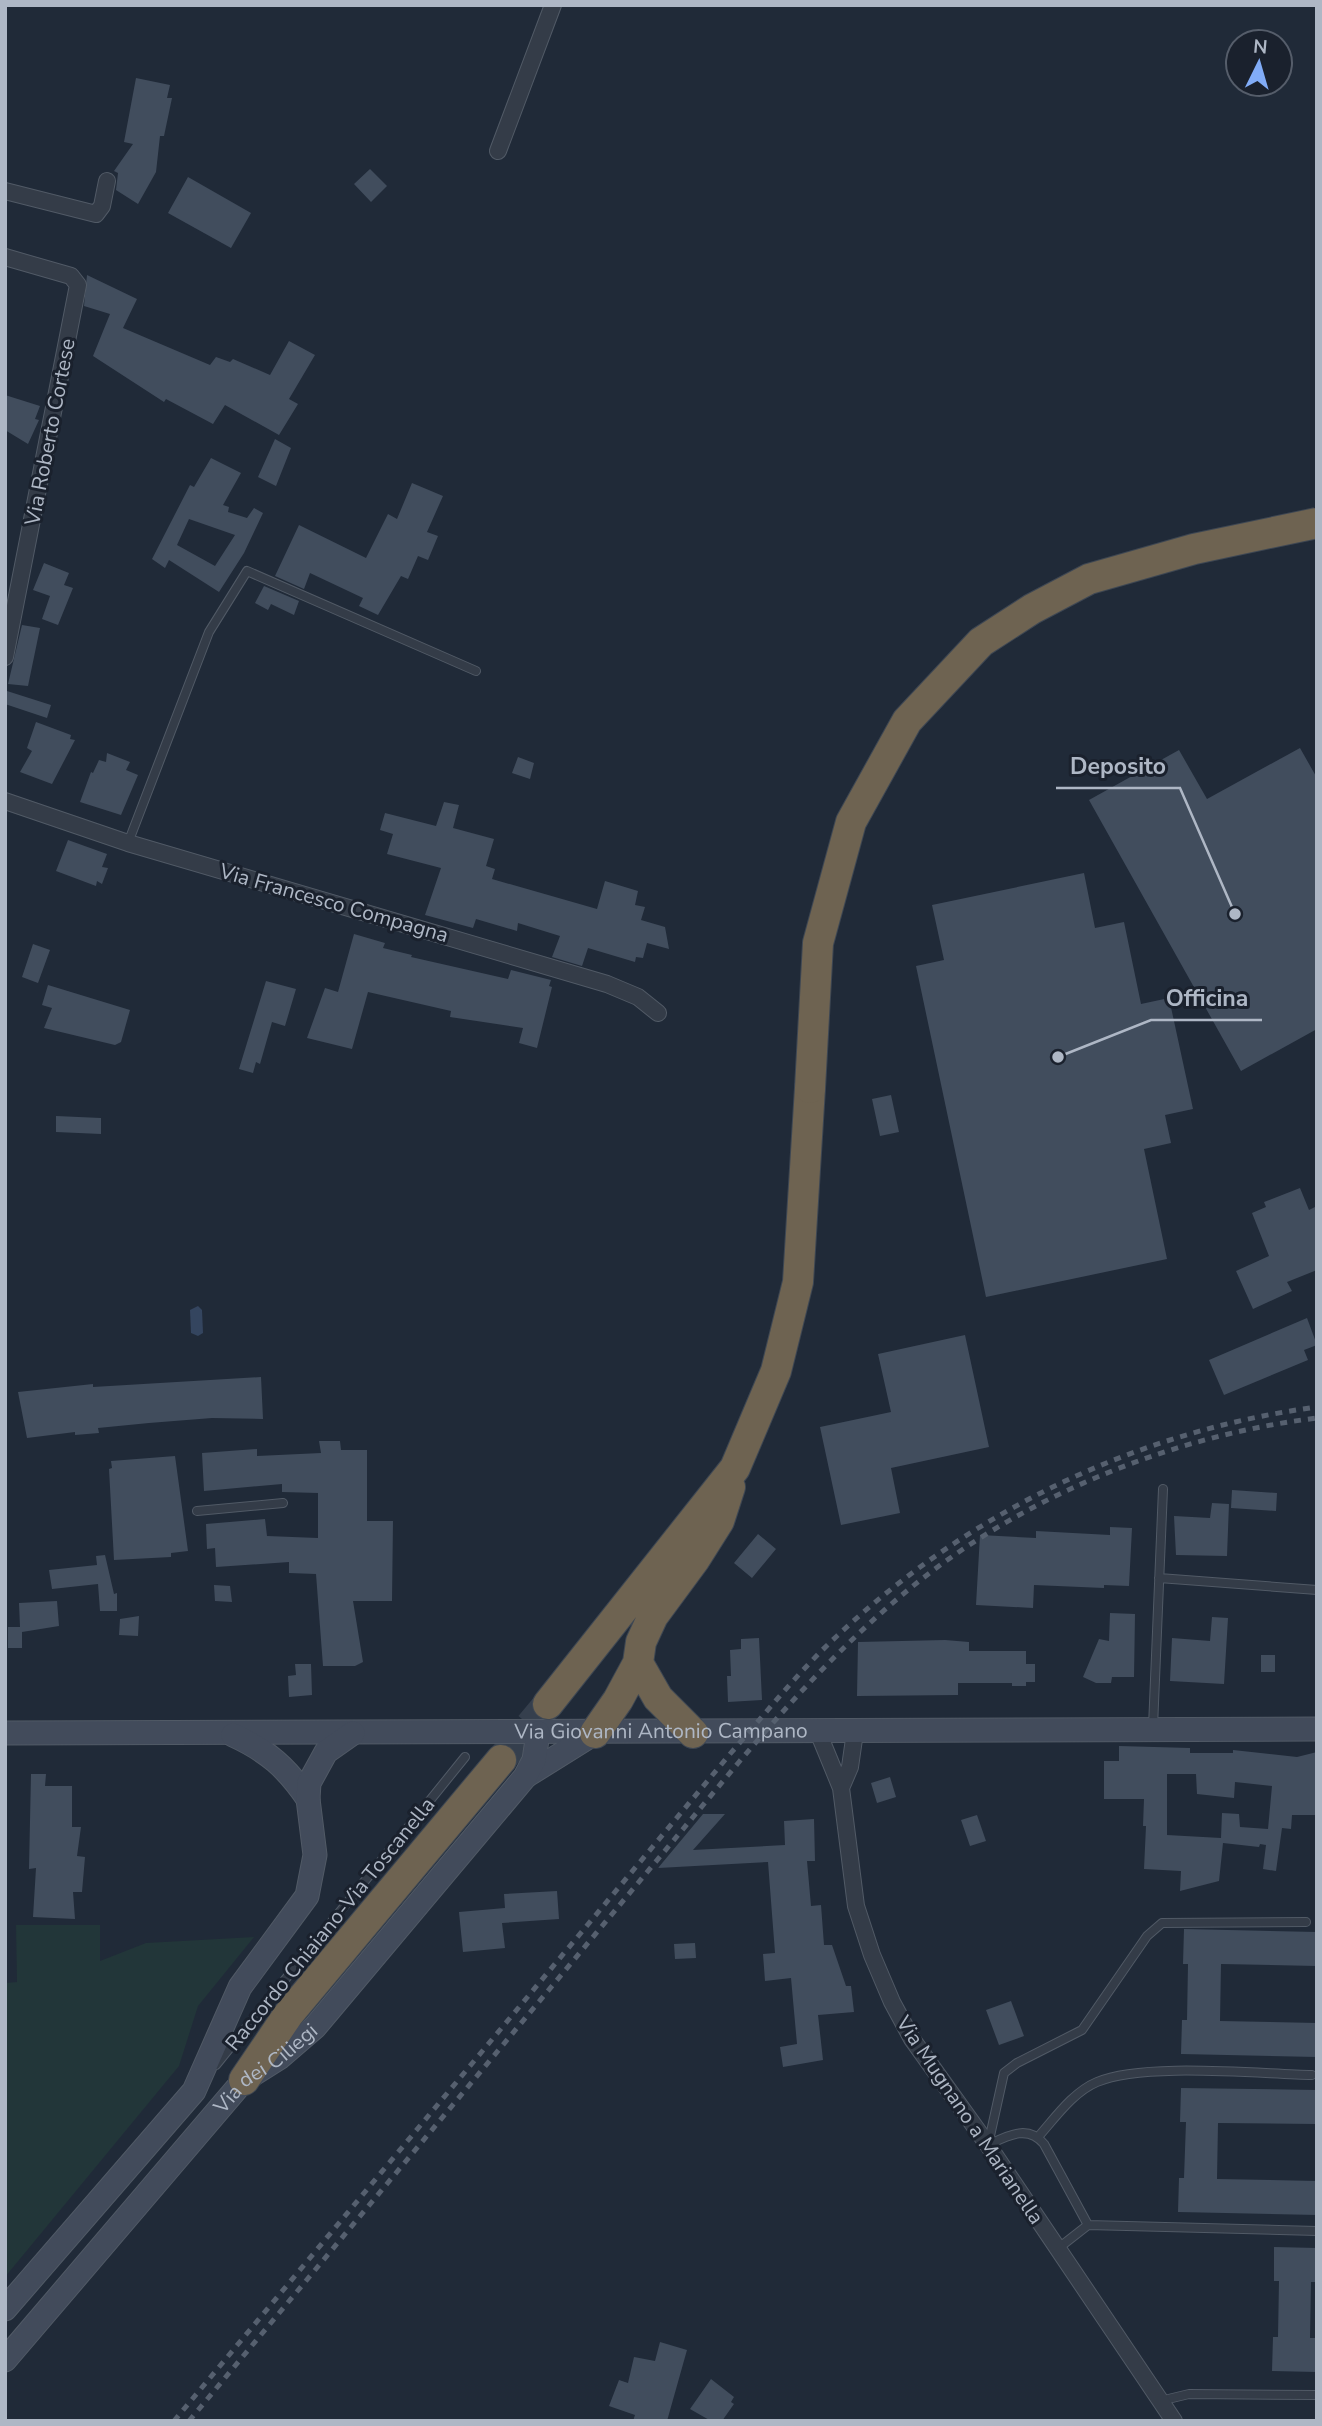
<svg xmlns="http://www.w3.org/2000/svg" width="1322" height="2426" font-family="'Nunito Sans',sans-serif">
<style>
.green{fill:#223639}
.water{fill:#34455f}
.building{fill:#414d5d;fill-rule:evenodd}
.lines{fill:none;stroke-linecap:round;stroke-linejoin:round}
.highway-tunnel{stroke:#353f4d;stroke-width:30;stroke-dasharray:30 15;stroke-linecap:butt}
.lane-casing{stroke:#515a66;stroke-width:10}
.street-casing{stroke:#515a66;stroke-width:18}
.secondary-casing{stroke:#515a66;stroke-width:25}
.highway-casing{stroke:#3e4753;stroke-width:32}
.lane{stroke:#343c48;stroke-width:8}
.street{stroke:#343c48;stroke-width:16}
.secondary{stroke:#424b5b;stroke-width:23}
.highway{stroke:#6e6351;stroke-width:30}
.rail{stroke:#56606f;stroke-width:5;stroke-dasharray:7 7;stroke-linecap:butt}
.highway-bridge-casing{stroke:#3e4753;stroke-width:32;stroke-linecap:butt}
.highway-bridge{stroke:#6e6351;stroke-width:30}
.labels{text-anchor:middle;stroke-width:6;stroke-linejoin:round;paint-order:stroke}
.street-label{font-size:21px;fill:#aeb7c5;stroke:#1a212d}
.leader{fill:none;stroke:#aeb7c5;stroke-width:2.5}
.callout-dot{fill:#aeb7c5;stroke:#1a212d;stroke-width:2.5}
.callout-label{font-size:23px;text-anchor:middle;font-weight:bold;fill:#aeb7c5;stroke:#1a212d;stroke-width:6;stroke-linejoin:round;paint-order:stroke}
</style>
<rect width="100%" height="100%" fill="#202a38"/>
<path class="green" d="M16 1925H100V1961L146 1943 254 1937 198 2006 179 2066 5 2277V1983L17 1982Z"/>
<path class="water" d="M198 1306 202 1310 203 1333 198 1336 191 1333 190 1310Z"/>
<path class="building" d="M136 78 170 85 167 98H172L164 136H160L156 172 138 204 116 190 118 173 114 171 133 144 124 142Z
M370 169 387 186 371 202 354 184Z
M188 177 251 213 231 248 168 213Z
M87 275 137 299 123 328 210 365 216 357 230 362 233 359 270 375 289 341 315 355 289 399 298 404 279 435 225 405 213 424 166 399 164 402 93 356 110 314 84 306Z
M5 395 40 406 35 419 39 420 28 444 5 430Z
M275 439 291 448 276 486 258 477Z
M211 458 241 473 223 505 229 507 228 512 247 518 254 508 263 513 244 553 219 592 169 560 165 568 152 559 190 485 194 487ZM189 519 235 535 215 566 177 545Z
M412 483 443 496 427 532 438 536 428 560 418 556 408 579 401 576 378 615 359 606 363 598 310 573 304 589 275 576 299 525 366 558 388 514 397 519Z
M44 563 69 573 64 585 73 588 58 625 42 619 50 596 33 590Z
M264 586 299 601 294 615 271 604 268 610 255 603Z
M22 625 40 628 28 686 8 684Z
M7 691 51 705 47 718 5 704Z
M36 722 71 735 70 739 75 740 52 784 20 772 32 751 27 748Z
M1300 748 1317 778V1029L1241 1071 1089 800 1179 750 1207 799Z
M107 753 130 762 126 770 138 775 121 815 80 802 91 772 93 773 99 760 106 762Z
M518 757 534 763 530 779 512 773Z
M444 802 459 805 453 828 494 839 486 866 495 869 492 879 597 909 605 881 638 891 635 905 645 907 641 920 665 927 669 949 647 943 643 958 636 957 635 962 588 948 582 966 552 957 560 936 518 923 517 931 476 919 473 928 425 915 441 868 387 854 393 834 380 830 385 813 436 826Z
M68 840 107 854 102 867 108 868 102 884 97 881 96 886 56 871Z
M1084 873 1095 928 1124 922 1141 1004 1169 998 1193 1109 1165 1115 1171 1143 1144 1149 1167 1259 986 1297 916 966 944 960 932 905Z
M354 934 385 943 383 948 412 955 411 957 508 979 511 970 551 980 549 986 552 987 537 1048 519 1043 523 1028 450 1017 451 1011 368 992 352 1049 307 1038 325 988 338 992Z
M33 944 50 950 38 983 22 977Z
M266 981 296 989 285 1026 272 1022 260 1064 256 1062 253 1073 239 1069Z
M48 985 130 1010 121 1042 115 1045 44 1028 52 1008 42 1005Z
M891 1095 899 1132 880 1136 872 1099Z
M56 1116 101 1118V1134L56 1132Z
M1300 1188 1309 1210 1317 1206V1270L1287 1282 1292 1291 1253 1309 1236 1271 1269 1256 1252 1213 1266 1207 1264 1202Z
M1307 1318 1317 1345 1304 1350 1308 1360 1224 1395 1209 1360Z
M965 1335 989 1447 891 1468 900 1513 841 1525 820 1427 891 1412 878 1354Z
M261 1377 263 1419 212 1418 149 1423 98 1428 99 1433 75 1435V1432L27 1438 18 1392 93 1384V1387Z
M319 1441H340L341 1450H367V1521H393L392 1601H353L363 1662 355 1666H323L316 1574 289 1573V1562L216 1567 215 1548 207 1549 206 1524 265 1519 267 1536 318 1538V1493L282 1492V1484L204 1491 202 1453 257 1449V1456L321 1453Z
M175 1456 188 1551 171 1553V1557L114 1560 109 1469 112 1468 111 1461Z
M1232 1490 1277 1493 1276 1511 1231 1508Z
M1212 1503 1229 1504 1227 1556 1176 1555 1174 1516 1210 1518Z
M1110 1527 1132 1528 1129 1586 1104 1585V1588L1034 1585 1033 1608 976 1605 980 1535 1036 1538V1531L1110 1535Z
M758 1534 776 1549 752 1578 734 1563Z
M105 1555 114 1594 117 1593V1611H100L98 1584 52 1589 49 1570 97 1565 96 1556Z
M214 1585 230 1586 232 1602 215 1601Z
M57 1601 59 1626 22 1632V1648H8V1627H20L19 1603Z
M1110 1613 1135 1614 1134 1677H1112L1111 1683H1096L1083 1677 1099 1639 1109 1641Z
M139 1616 138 1636 119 1635 120 1619Z
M1212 1617 1228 1618 1224 1684 1170 1681 1172 1638 1210 1641Z
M759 1638 762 1700 728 1702 727 1676H731L730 1650 741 1649V1639Z
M945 1640 969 1642V1651H1026V1664H1035V1682H1026V1686H1012V1683H958V1695L857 1696 858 1642Z
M1261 1655H1275V1672H1261Z
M295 1664H311L312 1695 289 1697 288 1676 296 1675Z
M1119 1746 1190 1748V1753H1233V1750L1297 1757 1317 1752V1815H1292L1291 1829 1282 1828 1276 1871 1263 1869 1266 1845 1260 1844 1259 1847 1223 1843 1219 1881 1180 1891 1181 1871 1144 1869 1146 1826H1143L1144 1799H1104V1761H1119ZM1167 1774H1196L1197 1794 1234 1798 1235 1782 1272 1786 1268 1829 1240 1827 1239 1814 1222 1813 1221 1838 1167 1835Z
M31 1774H46L45 1786H72V1827H81L77 1856 85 1857 82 1892H73L75 1919 33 1917 36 1868 29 1869Z
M890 1777 896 1797 877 1803 871 1783Z
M703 1814H725L693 1850 785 1845 784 1821 814 1819 815 1861H807L811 1906 821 1905 824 1945H832L846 1986H851L854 2012 818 2015 823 2060 783 2067 780 2047 797 2044 791 1978 765 1981 763 1954 775 1953 768 1862 658 1868Z
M977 1815 986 1841 970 1846 961 1820Z
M557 1891 559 1919 502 1923 505 1948 463 1952 459 1912 505 1908 504 1894Z
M1184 1929 1317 1932V1966L1221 1964 1220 2021 1317 2023V2057L1181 2054 1182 2020H1187L1188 1964H1183Z
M695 1943 696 1958 675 1959 674 1944Z
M1011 2001 1024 2036 999 2045 986 2010Z
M1181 2088 1317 2090V2124L1218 2123 1217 2179 1317 2181V2215L1178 2212 1179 2178H1184L1186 2122H1180Z
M1274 2247 1317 2248V2282H1311L1310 2338H1317V2372L1272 2371 1273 2337H1278L1279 2281H1274Z
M660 2342 687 2350 667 2421H633L635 2415 609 2406 619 2380 628 2383 634 2357 655 2361Z
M711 2379 734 2397 731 2402 734 2404 722 2421H711L690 2409Z"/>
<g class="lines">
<path class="highway-tunnel" d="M501 1760 548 1704"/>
<g class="lane-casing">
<path id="lane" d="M128 843 209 632 247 571 476 671
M197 1511 283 1503
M1159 1578 1317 1590
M1153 1727 1163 1489
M216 2065 465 1757
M1038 2137C1055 2118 1073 2092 1097 2082 1143 2062 1259 2074 1312 2075
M988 2145 1004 2073 1017 2063 1082 2030 1147 1936 1162 1923 1306 1922
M988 2145C1007 2136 1028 2124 1044 2144L1088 2225 1056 2250
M1088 2225 1317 2231
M1160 2401 1189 2394 1317 2395"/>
</g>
<g class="street-casing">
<path id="street" d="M498 151 553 5
M5 191 96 214 102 206 107 181
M5 257 71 276 78 285 5 657
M5 801 128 843 607 984 638 997 658 1013
M818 1732 841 1788 856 1906 872 1955 892 2002 912 2039 988 2145 1174 2421
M841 1788 850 1767 855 1732"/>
</g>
<g class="secondary-casing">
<g id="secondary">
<path id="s1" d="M5 1733 1317 1729"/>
<path d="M233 1735C268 1751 287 1768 308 1799"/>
<path d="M526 1776 595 1733"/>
<path d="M5 2309 194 2091 240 1987 307 1896 315 1855 308 1799 309 1783 326 1752 353 1733"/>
<path id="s2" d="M5 2360 244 2080 279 2058 315 2027 525 1777 534 1760 538 1733"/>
</g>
</g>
<g class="highway-casing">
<path id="highway" d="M638 1663 658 1698 693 1733
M548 1704 735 1468 776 1371 798 1282 810 1088
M595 1733 618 1700 638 1663 641 1642 653 1616 695 1559 719 1521 730 1487
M244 2080 288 2015 501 1760"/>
</g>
<use href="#lane" class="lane"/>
<use href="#street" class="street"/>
<use href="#secondary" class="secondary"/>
<use href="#highway" class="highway"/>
<path class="rail" d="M174 2421 730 1754C765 1714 798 1672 837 1636 969 1512 1137 1431 1317 1407
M189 2421 739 1762C790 1702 842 1645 902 1595 1016 1499 1169 1436 1317 1418"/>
<g class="highway-bridge-casing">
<path id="highway-bridge" d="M810 1088 818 943 851 822 907 721 981 642 1032 609 1089 579 1194 549 1317 523"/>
</g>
<use href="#highway-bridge" class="highway-bridge"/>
</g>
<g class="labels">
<g class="street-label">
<text transform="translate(50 432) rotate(-79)" y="7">Via Roberto Cortese</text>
<text transform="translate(334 903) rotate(16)" y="7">Via Francesco Compagna</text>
<text dy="7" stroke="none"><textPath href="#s1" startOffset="656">Via Giovanni Antonio Campano</textPath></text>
<text transform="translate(330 1924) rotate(-51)" y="7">Raccordo Chiaiano-Via Toscanella</text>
<text dy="7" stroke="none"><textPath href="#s2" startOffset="392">Via dei Ciliegi</textPath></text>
<text transform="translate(970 2120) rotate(56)" y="7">Via Mugnano a Marianella</text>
</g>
</g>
<path class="leader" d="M1235 914L1180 788H1056M1058 1057L1151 1020H1262"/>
<g class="callout-dot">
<circle cx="1235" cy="914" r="7"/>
<circle cx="1058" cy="1057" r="7"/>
</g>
<g class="callout-label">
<text x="1118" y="774">Deposito</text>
<text x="1207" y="1006">Officina</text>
</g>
<rect width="1322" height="2426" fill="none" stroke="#aeb7c5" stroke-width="14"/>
<g transform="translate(1259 63) rotate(5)"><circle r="33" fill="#1a212d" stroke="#555d6a" stroke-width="2"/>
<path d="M0-5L12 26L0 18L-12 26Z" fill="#81acf7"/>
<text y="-10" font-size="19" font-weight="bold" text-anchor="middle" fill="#aeb7c5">N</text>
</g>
</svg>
